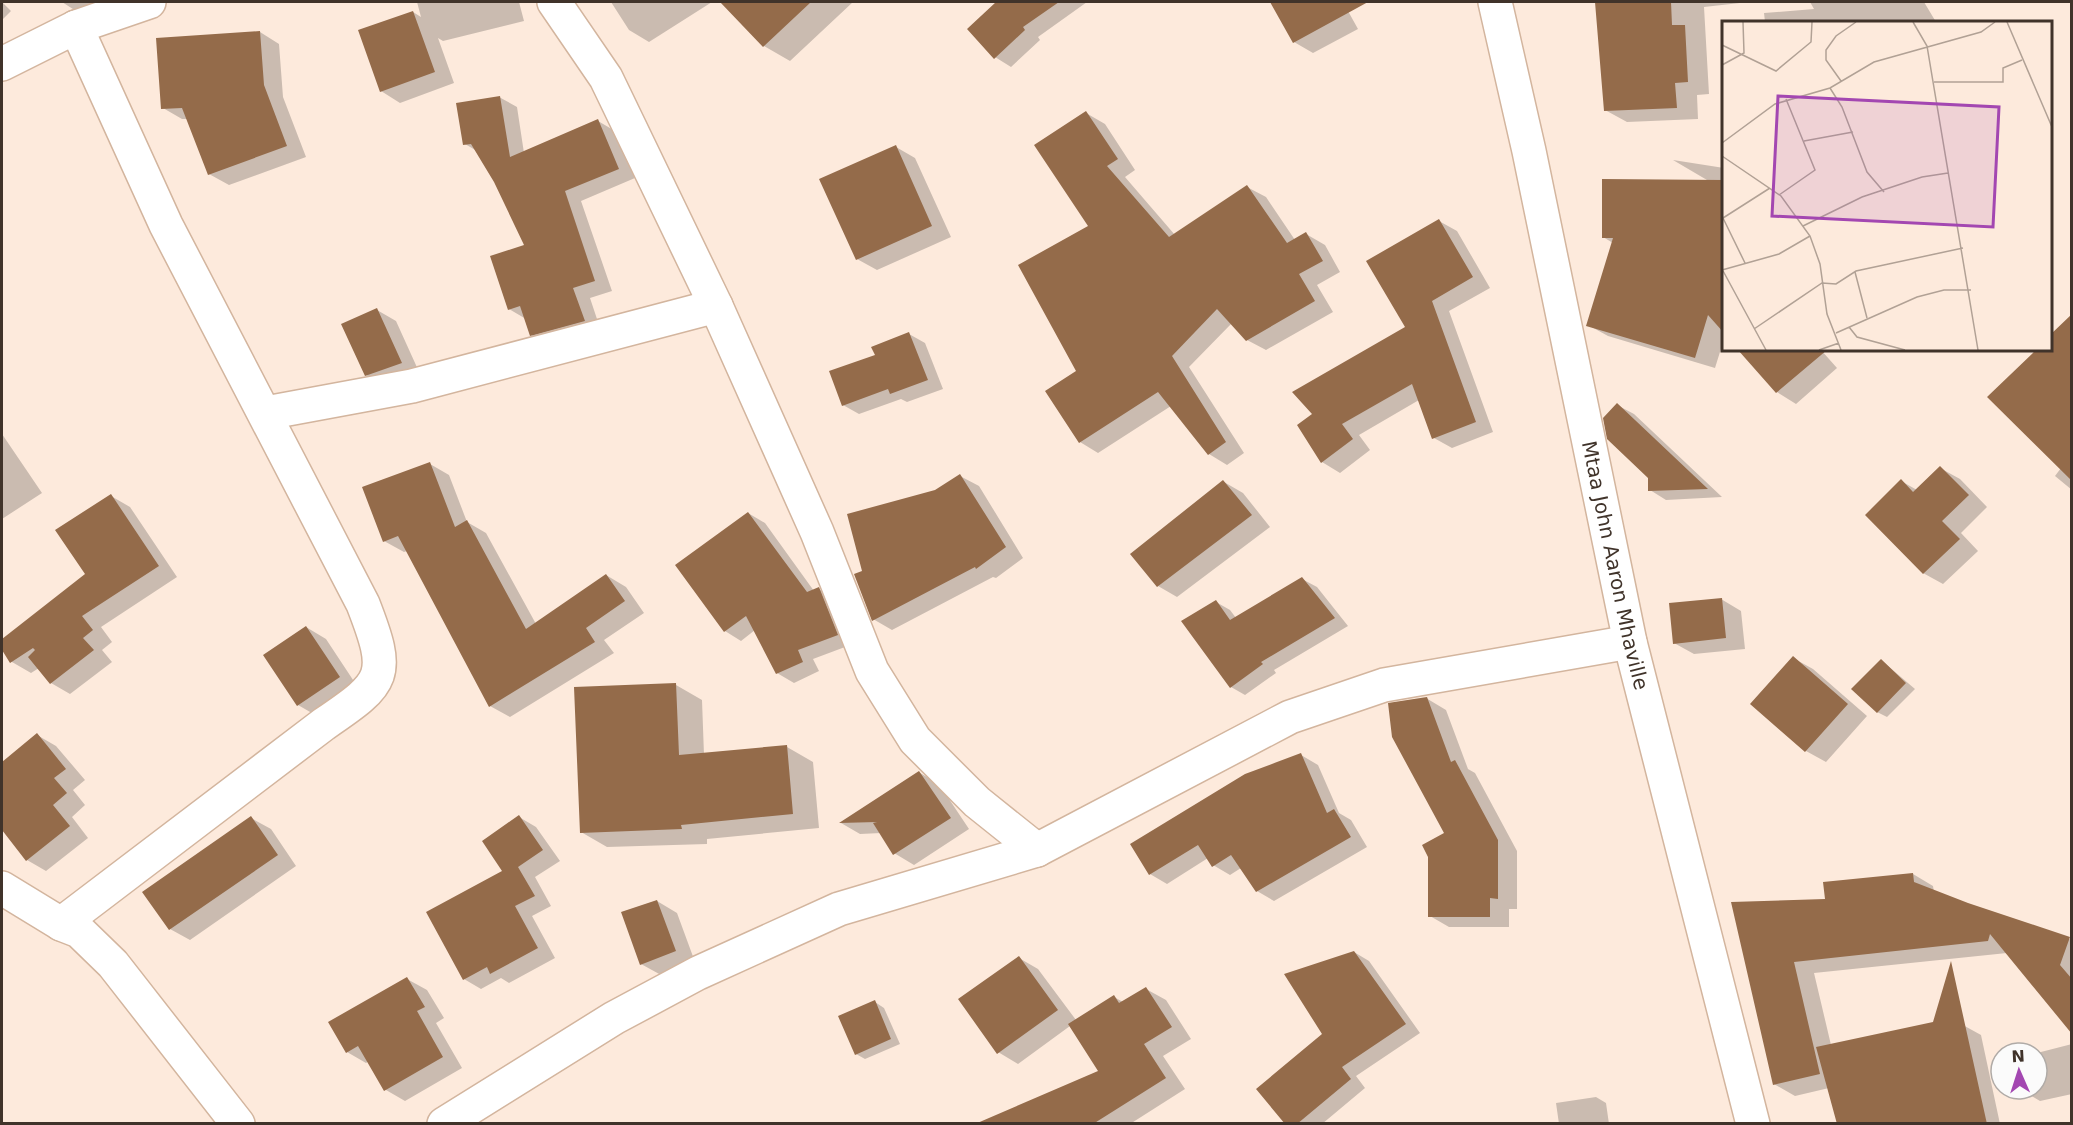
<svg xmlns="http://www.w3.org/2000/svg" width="2073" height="1125" font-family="'DejaVu Sans',sans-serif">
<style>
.shadow{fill:#0003}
.building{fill:#946b4a}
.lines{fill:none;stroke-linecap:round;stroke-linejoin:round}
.minor-casing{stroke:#d3b59e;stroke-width:36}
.minor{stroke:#fff;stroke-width:33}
.labels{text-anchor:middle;stroke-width:6;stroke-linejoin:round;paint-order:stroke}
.street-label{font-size:20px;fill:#40332a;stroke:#fbfbfb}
.inset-road{fill:none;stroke:#b1a195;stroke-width:1.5}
.view{fill:#a347b1;fill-opacity:0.15;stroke:#a347b1;stroke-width:3}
.inset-edge{fill:none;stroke:#40332a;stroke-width:3}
</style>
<rect width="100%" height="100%" fill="#fdeadc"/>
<path class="shadow" d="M2 2 11 11 2 20Z
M62 2H112L90 20Z
M417 2H519L524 21 443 41 438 38 454 83 400 103 381 91 413 12 421 17Z
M611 2H712L649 42 629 30Z
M761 2H853L790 61 764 46 740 21Z
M999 2H1087L1038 37 1040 40 1011 67 995 57 969 29Z
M1271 2H1343L1358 29 1313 53 1294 42Z
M1597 2H1749L1704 7 1709 94 1697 95 1698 119 1627 122 1605 110Z
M1810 2H1924L1936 22H1765L1764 13 1814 9Z
M260 32 279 44 283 97 306 157 229 185 209 174 188 119H182L163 108Z
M499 97 517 107 524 153 598 121 615 131 635 178 581 201 612 291 590 298 601 331 548 345 531 335 526 319 509 309 526 245 496 181 477 151 465 144Z
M1086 113 1105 124 1135 170 1125 177 1175 235 1247 187 1266 197 1295 240 1306 234 1325 245 1340 272 1317 285 1333 312 1266 350 1247 340 1232 323 1189 367 1244 453 1227 465 1209 454 1171 406 1098 453 1080 442 1078 372 1091 226Z
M896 147 915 158 951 237 877 270 857 259Z
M1673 160 1724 168V190Z
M1439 221 1457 231 1490 288 1449 311 1493 432 1452 448 1434 438 1419 400 1359 435 1370 450 1340 473 1322 462 1314 414 1407 327Z
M1724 235V339L1715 368 1608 336 1588 325 1613 243 1603 237Z
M377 310 396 321 420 374 386 386 366 375Z
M2072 316V490L2055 476 2061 468 1989 397 2038 350H2050Z
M909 334 925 343 943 389 907 402 901 399 859 414 843 405 877 356Z
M1740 350H1821L1837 368 1796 404 1777 392Z
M1617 405 1634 414 1722 497 1666 500 1650 490V477Z
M2 434 42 493 2 519Z
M430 464 449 475 467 522 486 533 536 624 606 575 626 587 644 613 604 640 614 653 510 717 490 706 407 551 404 552 384 541Z
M1940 468 1960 479 1987 507 1961 533 1978 551 1943 584 1923 573 1901 481 1917 490Z
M960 476 979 486 1023 558 996 578 993 577 892 630 873 619 864 572 935 491Z
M1224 482 1243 493 1270 527 1177 597 1158 586Z
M111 496 130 507 177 577 101 627 112 642 102 650 112 662 70 694 51 683 39 668 31 673 12 662 2 648V641L87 574Z
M748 513 765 523 814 591 819 589 835 598 853 644 813 659 819 671 794 683 777 673 755 630 741 641 725 631Z
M1302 579 1317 587 1348 626 1274 670 1276 673 1245 695 1231 687 1216 602 1230 610 1236 618Z
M1721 599 1741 611 1745 649 1694 654 1674 643Z
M306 627 326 639 359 689 317 716 298 705Z
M1793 658 1813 669 1867 716 1826 762 1806 751 1752 704Z
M1881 660 1915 689 1887 717 1877 712Z
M676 685 702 700 704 755 787 747 813 762 819 828 707 839V844L607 847 581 832Z
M1426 698 1446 710 1468 769 1475 773 1517 851V909H1509V927H1449L1430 916 1446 834Z
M37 735 56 746 85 780 73 790 85 805 72 817 88 838 46 871 27 860 2 828V764Z
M1301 755 1318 765 1339 813 1351 820 1367 847 1274 901 1257 891 1241 868 1230 875 1213 865 1208 858 1167 884 1150 874Z
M920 773 939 784 969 829 914 865 894 853 881 833 860 834 841 823Z
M519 817 536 827 560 861 535 877 551 906 532 916 555 958 509 983 501 978 481 989 464 979 505 871Z
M251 818 271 829 296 866 190 940 170 929Z
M1913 874 1933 886 1934 892 2072 940V1032L2007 953 1814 973 1831 1045 1952 1019 1981 1035 2000 1124H1840L1829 1088 1795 1096 1774 1084 1733 903 1827 901Z
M657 901 677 913 695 962 661 975 641 964Z
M1354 952 1369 961 1420 1033 1356 1076 1365 1088 1322 1124H1287Z
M1019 958 1038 969 1076 1020 1114 997 1123 1002 1146 989 1166 1000 1191 1039 1163 1056 1185 1089 1130 1124H1009L1100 1071 1070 1026 1018 1064 998 1052Z
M407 979 427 990 444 1018 436 1023 462 1068 405 1101 386 1090 369 1061 366 1063 347 1052Z
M875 1002 884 1008 900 1044 865 1059 856 1054Z
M2072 1044V1094L2040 1101 2020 1089H2037V1053Z
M1596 1097 1606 1103 1609 1124H1559L1556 1103Z"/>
<path class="building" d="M720 2H811L763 47Z
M996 2H1059L1023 27 1025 30 994 59 967 29Z
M1270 2H1368L1293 43Z
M1595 2H1671L1672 25H1685L1688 82 1675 83 1677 108 1604 111Z
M413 11 435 72 380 92 358 30Z
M260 31 264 85 287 146 208 175 182 108 161 109 156 38Z
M500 96 510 157 598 119 619 169 565 191 595 281 573 288 585 321 530 336 520 306 508 310 490 256 524 245 494 182 471 144 463 145 456 103Z
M1086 111 1118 159 1107 166 1169 237 1247 185 1287 243 1306 232 1323 261 1299 274 1315 301 1246 341 1217 309 1172 356 1226 442 1208 455 1158 392 1079 443 1045 391 1076 371 1018 265 1088 226 1034 145Z
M896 145 932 226 856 260 819 179Z
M1602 179 1724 180V333L1708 315 1695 358 1586 326 1613 238H1602Z
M1439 219 1473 277 1432 301 1476 422 1432 439 1412 384 1342 424 1353 439 1321 463 1297 425 1312 414 1292 392 1405 327 1366 261Z
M377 308 402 363 365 376 341 324Z
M2072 314V481L1987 397 2036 350H2050V335Z
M909 332 928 380 890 394 888 389 842 406 829 371 875 355 871 347Z
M1738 350H1827L1776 393Z
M1617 403 1708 489 1648 491V478L1607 439 1603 418Z
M430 462 455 527 467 520 526 629 606 574 625 601 586 628 595 642 489 707 398 536 383 542 362 487Z
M1940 466 1969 495 1942 521 1960 539 1923 574 1865 515 1901 479 1913 492Z
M960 474 1006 547 976 569 975 567 872 621 854 574 862 571 847 514 935 490Z
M1223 480 1252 515 1157 587 1130 554Z
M111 494 159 566 82 616 93 630 83 638 94 650 50 684 28 657 35 650 33 648 10 663 2 650V639L85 574 55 530Z
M748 512 807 592 819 587 838 635 798 650 803 662 776 674 746 616 724 632 675 565Z
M1302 577 1335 618 1261 662 1263 664 1230 688 1181 621 1216 600 1230 620Z
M1722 598 1726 638 1673 644 1669 603Z
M306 626 340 677 297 706 263 655Z
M1793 656 1848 704 1805 752 1750 704Z
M1881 659 1906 683 1877 713 1851 689Z
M676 683 679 755 787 745 793 814 681 825 682 829 580 833 574 687Z
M1427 697 1451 762 1455 760 1498 840V899L1490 898V917H1428V857L1422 845 1444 833 1392 737 1388 703Z
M37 733 66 769 54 778 67 793 53 805 70 826 26 861 2 830V762Z
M1301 753 1327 813 1334 809 1351 837 1256 892 1231 855 1212 867 1198 845 1149 875 1130 844 1245 774Z
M919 771 951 818 893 855 873 823 877 822 839 823Z
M519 815 543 850 518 867 535 896 515 906 538 948 490 974 487 967 463 980 426 912 502 871 482 841Z
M251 816 278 855 169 930 142 892Z
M1913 873 1914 882 1968 903 2070 937 2060 965 2072 979V1034L1990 934 1988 941 1794 962 1820 1074 1773 1085 1731 902 1825 899 1823 882Z
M657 900 676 951 640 965 621 912Z
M1354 951 1406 1024 1342 1067 1351 1079 1297 1124H1285L1256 1089 1322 1034 1284 974Z
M1019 956 1058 1010 997 1054 958 999Z
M1951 961 1987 1124H1837L1816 1047 1933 1022Z
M407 977 425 1007 417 1011 443 1057 384 1091 358 1046 346 1053 328 1022Z
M1146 987 1172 1027 1144 1044 1166 1078 1093 1124H975L1098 1071 1068 1024 1114 995 1119 1003Z
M875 1000 891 1039 855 1055 838 1016Z"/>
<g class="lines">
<g class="minor-casing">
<g id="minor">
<path d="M554 2 606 78 716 306 817 532 872 671 915 740 977 802 1037 850"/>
<path id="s1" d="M1495 2 1529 151 1630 642 1753 1124"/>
<path d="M2 64 76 27 149 2"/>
<path d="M266 413 412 386 716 306"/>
<path d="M2 888 61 924 79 931 113 964 238 1124"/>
<path d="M61 924 324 724C386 682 391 676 363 604L166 225 76 27"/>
<path d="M444 1124 614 1018 698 973 839 909 1037 850 1290 717 1384 685 1630 642"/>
</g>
</g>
<use href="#minor" class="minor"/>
</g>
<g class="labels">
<g class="street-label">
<text dy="7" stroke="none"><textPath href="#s1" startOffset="576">Mtaa John Aaron Mhaville</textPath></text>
</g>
</g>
<g transform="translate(1722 21)">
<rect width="330" height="330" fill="#fdeadc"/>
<path class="inset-road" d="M191 1 205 25 256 329M285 1 330 106M0 24 54 50 89 21 90 1M0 44 22 32 21 1M119 60 104 39V29L114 15 134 1M212 61H281V47L300 39M108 67 120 86 145 151 162 171M82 120 131 111M0 122 53 83 108 67 152 41 259 11 273 1M0 135 59 175 88 215 98 243 105 293 119 329M57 174 93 149 64 78M0 195 23 242M1 197 48 167M81 205 140 176 200 156 226 152M0 248 44 329M0 249 57 233 88 215M133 251 145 297M127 306 135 316 183 329M32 308 100 262 114 263 134 250 241 227M114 312 195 276 222 269H249M97 329 117 322"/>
<path class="view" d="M56 75 277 86 271 206 50 195Z"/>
<rect width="330" height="330" class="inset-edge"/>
</g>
<rect width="2073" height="1125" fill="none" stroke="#40332a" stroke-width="6"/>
<g transform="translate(2019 1071) rotate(357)"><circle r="28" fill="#fbfbfb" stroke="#b0aba7" stroke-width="1.5"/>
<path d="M0-4.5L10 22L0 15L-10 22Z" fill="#a347b1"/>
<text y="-9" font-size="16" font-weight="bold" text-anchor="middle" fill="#40332a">N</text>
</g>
</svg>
